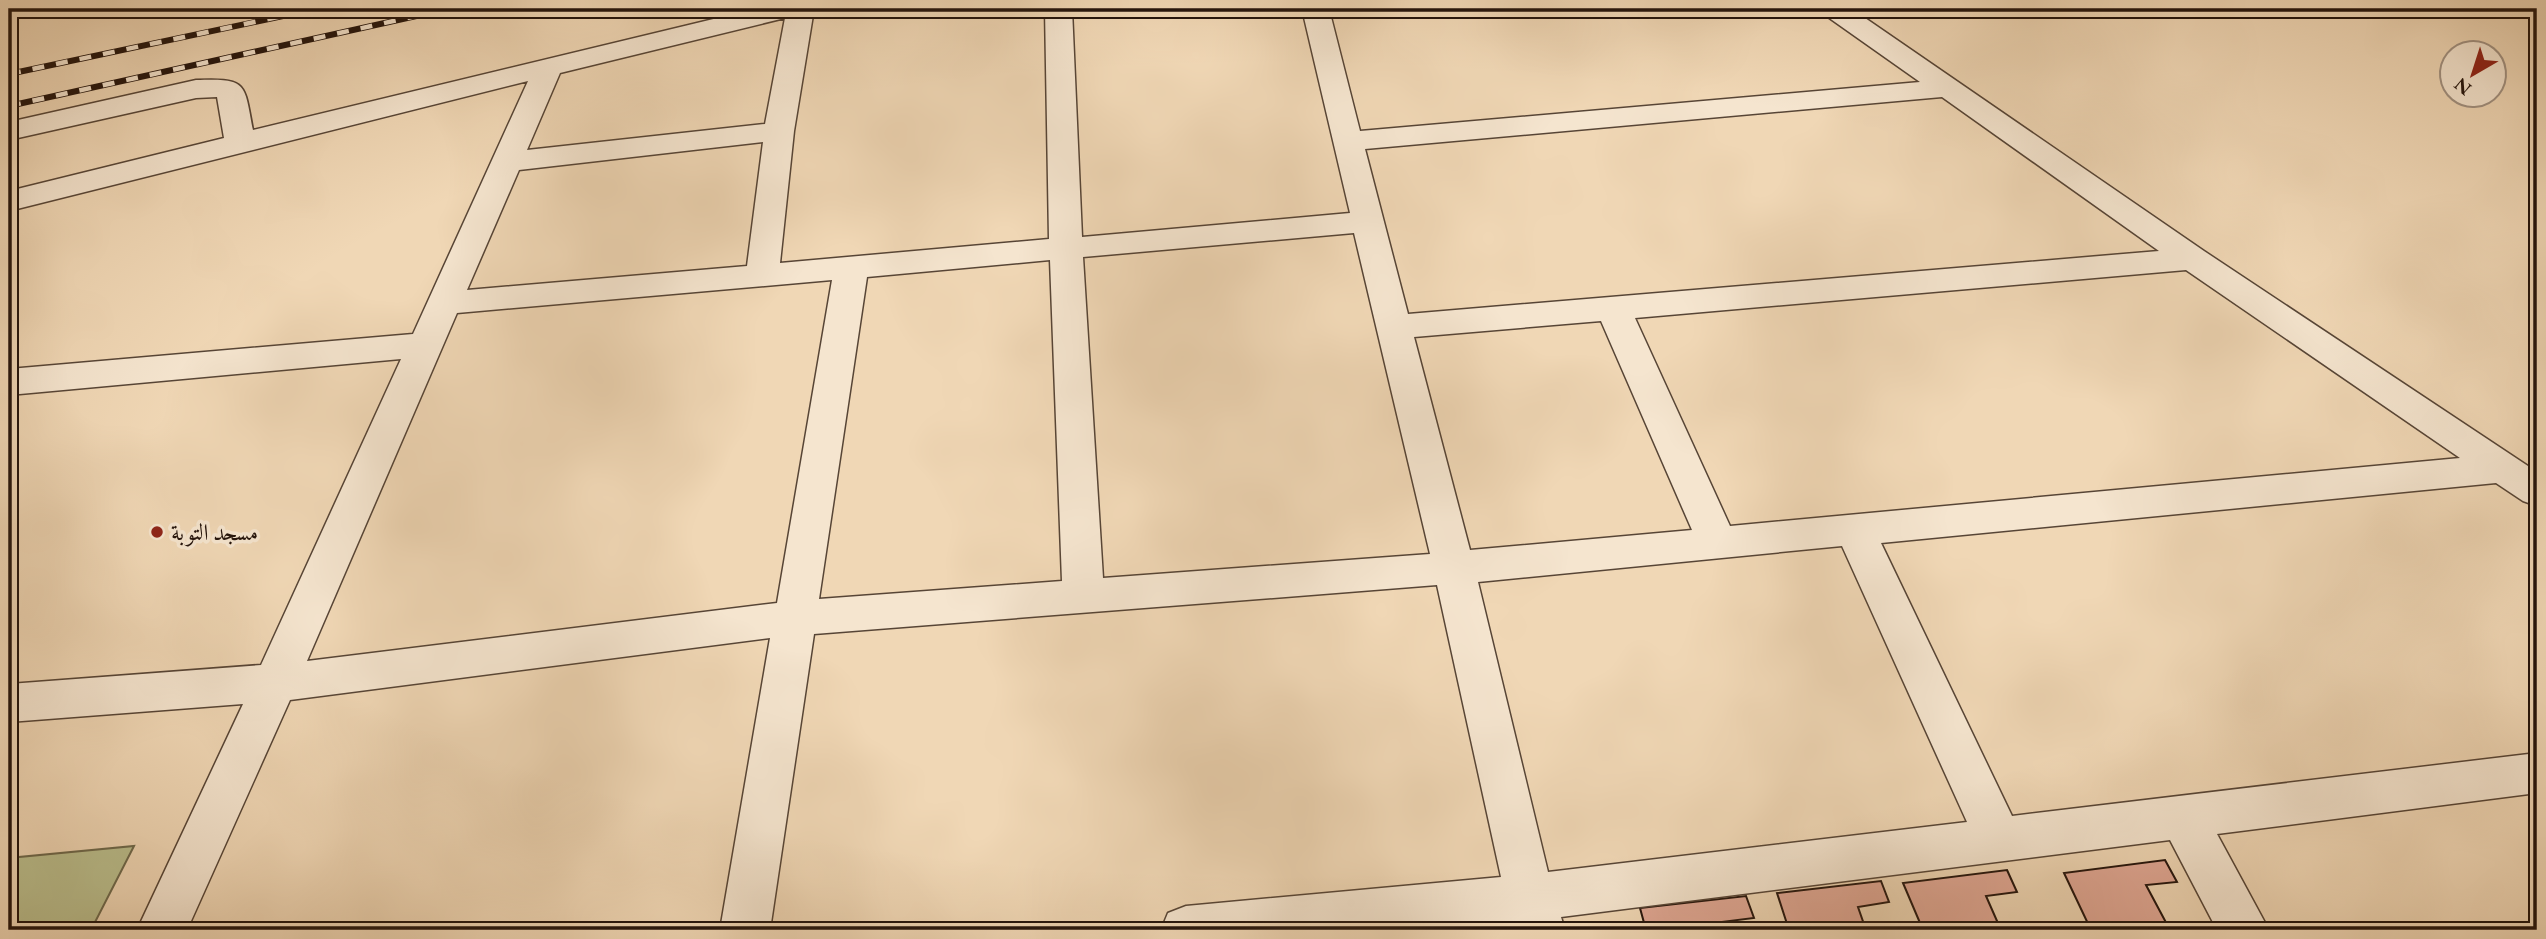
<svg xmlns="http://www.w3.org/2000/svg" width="2546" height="939" font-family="'EB Garamond',Amiri,serif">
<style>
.green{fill:#babe8d;stroke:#6f694c;stroke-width:2}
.building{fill:#e0a794;stroke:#24140c;stroke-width:2}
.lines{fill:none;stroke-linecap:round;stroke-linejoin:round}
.minor-casing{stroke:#574536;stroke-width:3}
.minor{fill:#f5e5cf;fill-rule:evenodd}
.rail-casing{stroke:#24140c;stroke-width:6}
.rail{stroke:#f5e5cf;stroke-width:4.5;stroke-dasharray:12;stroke-linecap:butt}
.poi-dot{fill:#8f2418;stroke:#f5e5cf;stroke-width:2.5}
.labels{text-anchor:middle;stroke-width:7;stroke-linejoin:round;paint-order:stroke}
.poi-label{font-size:23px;fill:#24140c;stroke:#f5e5cf;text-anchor:start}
</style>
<rect width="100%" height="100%" fill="#f0d7b5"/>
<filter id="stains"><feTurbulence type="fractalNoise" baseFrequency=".00286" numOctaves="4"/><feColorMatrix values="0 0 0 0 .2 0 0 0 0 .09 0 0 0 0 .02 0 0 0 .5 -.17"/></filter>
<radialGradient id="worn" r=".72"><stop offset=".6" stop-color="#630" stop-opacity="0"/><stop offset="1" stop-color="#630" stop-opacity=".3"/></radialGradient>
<path class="green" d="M134 846 91 930H9V858Z"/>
<path class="building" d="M2165 860 2177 882 2146 885 2170 930H2091L2064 873Z
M2007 870 2017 892 1986 896 2001 930H1923L1903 883Z
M1881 881 1889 902 1858 907 1866 930H1789L1777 893Z
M1746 896 1754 918 1721 922 1723 930H1646L1640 908Z"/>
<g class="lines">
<g class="minor-casing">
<path id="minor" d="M755 9H814L794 131 780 263 1049 239 1045 9H1072L1082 237 1350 213 1302 9H1329L1360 131 1920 82 1825 15 1821 9H1852L2204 251 2537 472V506L2523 501 2496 483 1881 543 2012 816 2537 753V793L2217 834 2269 930H2217L2170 840 1561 917 1565 930H1515L1513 923 1436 930H1161L1168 913 1186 906 1501 877 1437 585 814 634 770 930H720L770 638 290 700 187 930H137L243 704 9 722V684L261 665 401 359 9 395V369L413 334 528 81 9 211V191L224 138 217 97 196 98 9 140V122L196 80C248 78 244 83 253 130ZM785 18 765 124 527 150 560 73ZM1942 97 2159 251 1408 314 1365 149ZM763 142 747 266 467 290 519 170ZM1354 233 1430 554 1103 578 1083 257ZM1050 260 1062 581 819 599 867 277ZM2186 270 2460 458 1730 526 1635 318ZM832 280 777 603 307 661 457 313ZM1601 321 1692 530 1470 550 1414 337ZM1842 546 1967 822 1548 872 1478 582Z"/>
</g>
<use href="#minor" class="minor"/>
<g class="rail-casing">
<path id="rail" d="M9 74 316 9
M9 106 448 9"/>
</g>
<use href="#rail" class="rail"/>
</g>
<circle class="poi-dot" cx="157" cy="532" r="7"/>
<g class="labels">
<g class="poi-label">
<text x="171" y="540">مسجد التوبة</text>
</g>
</g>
<rect width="2546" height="939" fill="none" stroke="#f0d7b5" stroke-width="35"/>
<rect x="10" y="10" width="2525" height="918" fill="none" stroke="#24140c" stroke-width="3.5"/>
<rect x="18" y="18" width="2511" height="904" fill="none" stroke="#24140c" stroke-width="2"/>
<g transform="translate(2473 74) rotate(219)"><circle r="33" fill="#f5e5cf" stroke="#a19181" stroke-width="2"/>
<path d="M0-5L12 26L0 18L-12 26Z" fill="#8f2418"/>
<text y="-10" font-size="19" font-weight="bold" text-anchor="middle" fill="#24140c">N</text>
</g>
<rect width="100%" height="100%" filter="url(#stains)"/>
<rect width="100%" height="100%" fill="url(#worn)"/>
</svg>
